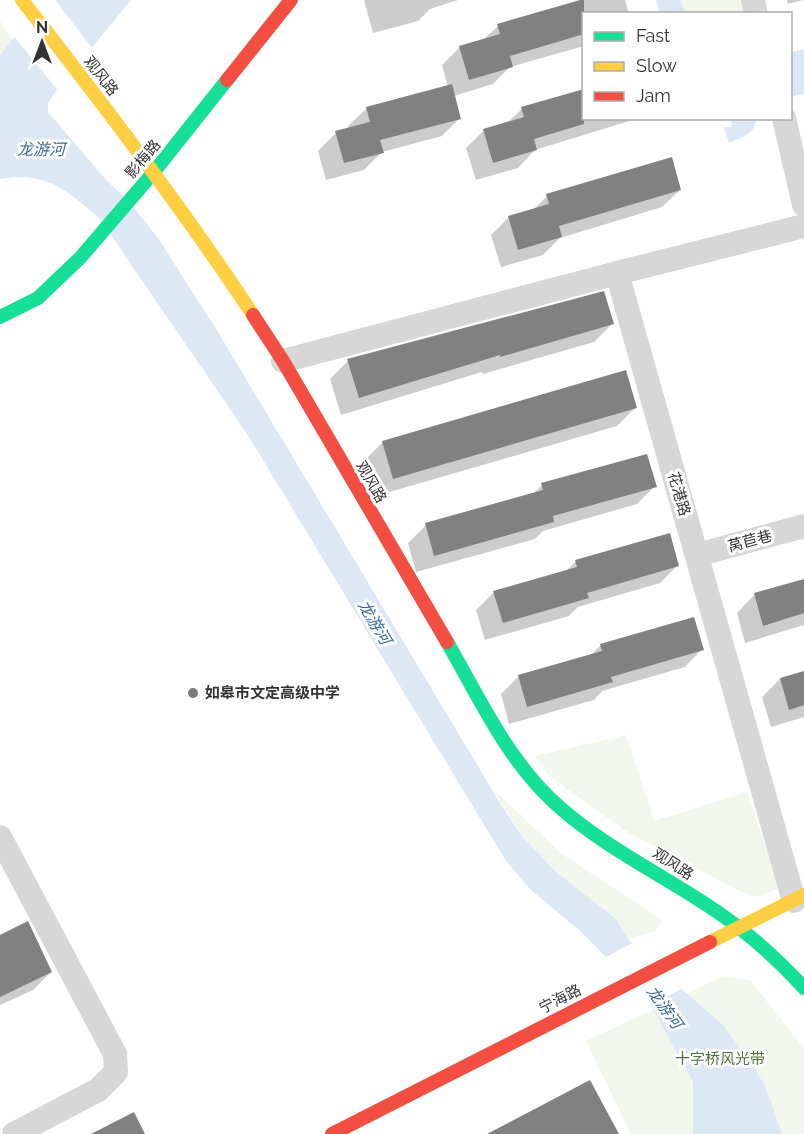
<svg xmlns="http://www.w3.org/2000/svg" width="804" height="1134" font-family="Raleway,'Noto Sans SC',sans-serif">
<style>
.green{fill:#f2f7ee}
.water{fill:#dce9f4}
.pier{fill:#fff}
.shadow{fill:#0003}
.building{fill:#818181}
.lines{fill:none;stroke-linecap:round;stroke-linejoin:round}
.street{stroke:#d7d7d7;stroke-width:24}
.fast{stroke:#16e098;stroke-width:14}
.slow{stroke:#ffcf43;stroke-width:14}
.jam{stroke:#f24e42;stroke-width:14}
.poi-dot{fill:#7a7a7a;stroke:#fff;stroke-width:2}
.labels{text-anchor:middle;stroke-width:6;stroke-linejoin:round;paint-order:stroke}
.street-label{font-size:15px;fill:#333;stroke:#fff}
.poi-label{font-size:15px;font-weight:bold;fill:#333;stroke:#fff;text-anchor:start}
.park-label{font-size:15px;fill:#50733c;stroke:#fff}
.water-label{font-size:16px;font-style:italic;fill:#396c9c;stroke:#fff}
</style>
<rect width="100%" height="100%" fill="#fff"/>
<path class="green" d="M680 0H741L745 13H686Z
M0 21 13 41 0 55Z
M626 735 654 821 747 792 780 888 757 897 739 891 626 831 549 776 535 756Z
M492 788 562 854 662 920 655 931 628 939 615 918 556 872 523 837Z
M724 976 750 980 804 1048V1134H631L586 1041Z"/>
<path class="water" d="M44 0H131L55 92 48 103V112L107 181 127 199 158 238 218 332 503 808 523 837 556 872 615 918 628 939 647 959 722 1024 753 1065 766 1088 782 1134H693V1082L647 998 580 931 531 890 506 861 249 437 100 219C67 190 47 171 0 179V55Z
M656 0H680L686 13H660Z
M804 49V94L791 97V52Z
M730 119H756C755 135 742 137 729 143L724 128 732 126Z"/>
<path class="pier" d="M40 0H55L93 49 59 92 13 35Z
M635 942 649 957 685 987 648 1006 628 982 602 959Z"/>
<path class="shadow" d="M364 0H458L430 9 418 21 373 33Z
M585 0H625L629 14H584V46L510 67 493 84 454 96 460 118 442 136 382 152 364 170 326 180 318 151 336 133 349 129 348 126 366 109 448 87 442 65 460 47 483 40 498 26Z
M787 0H803L788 4Z
M522 109 584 118H639L535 150 518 168 476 180 466 148 484 130 507 123Z
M680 190 662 207 560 238 543 255 501 267 491 235 509 217 532 211 547 196Z
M612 324 594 342 483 374 482 372 341 415 330 379 348 361Z
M635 408 617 426 376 496 365 460 383 442Z
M542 485 655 486 637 504 543 531 535 539 416 572 408 543 426 525 532 495Z
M576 561 678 565 660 583 578 607 569 616 485 640 476 610 494 592 565 572Z
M804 580V625L745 643 737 613 754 595Z
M601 645 702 649 685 667 602 691 594 700 509 724 501 694 519 676 590 656Z
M804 672V717L771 727 762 697 780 679Z
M0 936 51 972 33 990 0 1005Z"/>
<path class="building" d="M580 0H584V34L510 56 513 67 469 80 459 46 500 34 497 24Z
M452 84 461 119 380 140 384 153 344 163 335 131 370 122 366 107Z
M584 89V124L534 139 537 150 493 163 483 129 524 117 521 107Z
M672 157 681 190 559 226 562 237 518 250 508 216 549 204 546 194Z
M604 291 614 324 500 357V355L359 398 347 359Z
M626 370 637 408 393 479 382 441Z
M647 454 657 487 553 516 554 522 434 556 425 523 543 490 541 483Z
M670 533 679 566 587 593 589 598 503 623 493 591 577 567 575 560Z
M804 579V613L763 626 754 593Z
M694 617 704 650 611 677 613 682 527 707 518 675 602 651 600 644Z
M804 671V705L789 710 780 678Z
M28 921 52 972 0 997V935Z
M590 1080 619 1134H487Z
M134 1112 145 1134H91Z"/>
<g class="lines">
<path class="street" d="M753 0 756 14
M784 118 804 205
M283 361 617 273
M697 555 804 526
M0 837 115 1054 116 1072 98 1090 14 1134
M794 901 617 273 804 226"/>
<path class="fast" d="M0 317 38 298 80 258 153 173 227 80
M447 642C479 697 507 760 556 804 601 845 657 872 707 905 744 929 775 956 804 988"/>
<path class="slow" d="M22 0C102 103 181 206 253 315
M710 942 804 895"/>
<path class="jam" d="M227 80 291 0
M253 315 283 361 447 642
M332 1134 710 942"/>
</g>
<circle class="poi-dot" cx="193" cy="693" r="6"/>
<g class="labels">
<g class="street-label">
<text transform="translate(101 76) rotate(52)" y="5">观风路</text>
<text transform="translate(143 159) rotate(-50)" y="5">影梅路</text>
<text transform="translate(371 482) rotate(60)" y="5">观风路</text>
<text transform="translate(679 494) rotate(74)" y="5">花港路</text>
<text transform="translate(750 541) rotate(-15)" y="5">莴苣巷</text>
<text transform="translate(673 864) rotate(33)" y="5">观风路</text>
<text transform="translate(560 999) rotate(-27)" y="5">宁海路</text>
</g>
<g class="poi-label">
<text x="205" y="698">如皋市文定高级中学</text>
</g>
<g class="park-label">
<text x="720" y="1064">十字桥风光带</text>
</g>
<g class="water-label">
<text x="41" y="155">龙游河</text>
<text transform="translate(375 622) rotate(59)" y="6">龙游河</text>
<text transform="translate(665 1007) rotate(54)" y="6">龙游河</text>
</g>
</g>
<rect x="582" y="12" width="210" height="108" fill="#ffffff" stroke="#adadad" stroke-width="1.5"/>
<rect x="594" y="32" width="30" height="9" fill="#16e098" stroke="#adadad" stroke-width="1.5"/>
<text x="636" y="42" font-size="18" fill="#333333">Fast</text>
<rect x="594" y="62" width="30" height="9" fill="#ffcf43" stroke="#adadad" stroke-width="1.5"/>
<text x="636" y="72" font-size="18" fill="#333333">Slow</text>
<rect x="594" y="92" width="30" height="9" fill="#f24e42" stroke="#adadad" stroke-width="1.5"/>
<text x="636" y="102" font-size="18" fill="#333333">Jam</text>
<g transform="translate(42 42)" stroke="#ffffff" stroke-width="4.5" paint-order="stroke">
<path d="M0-4.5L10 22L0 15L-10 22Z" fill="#333333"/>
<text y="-9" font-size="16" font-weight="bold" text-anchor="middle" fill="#333333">N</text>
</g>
</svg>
